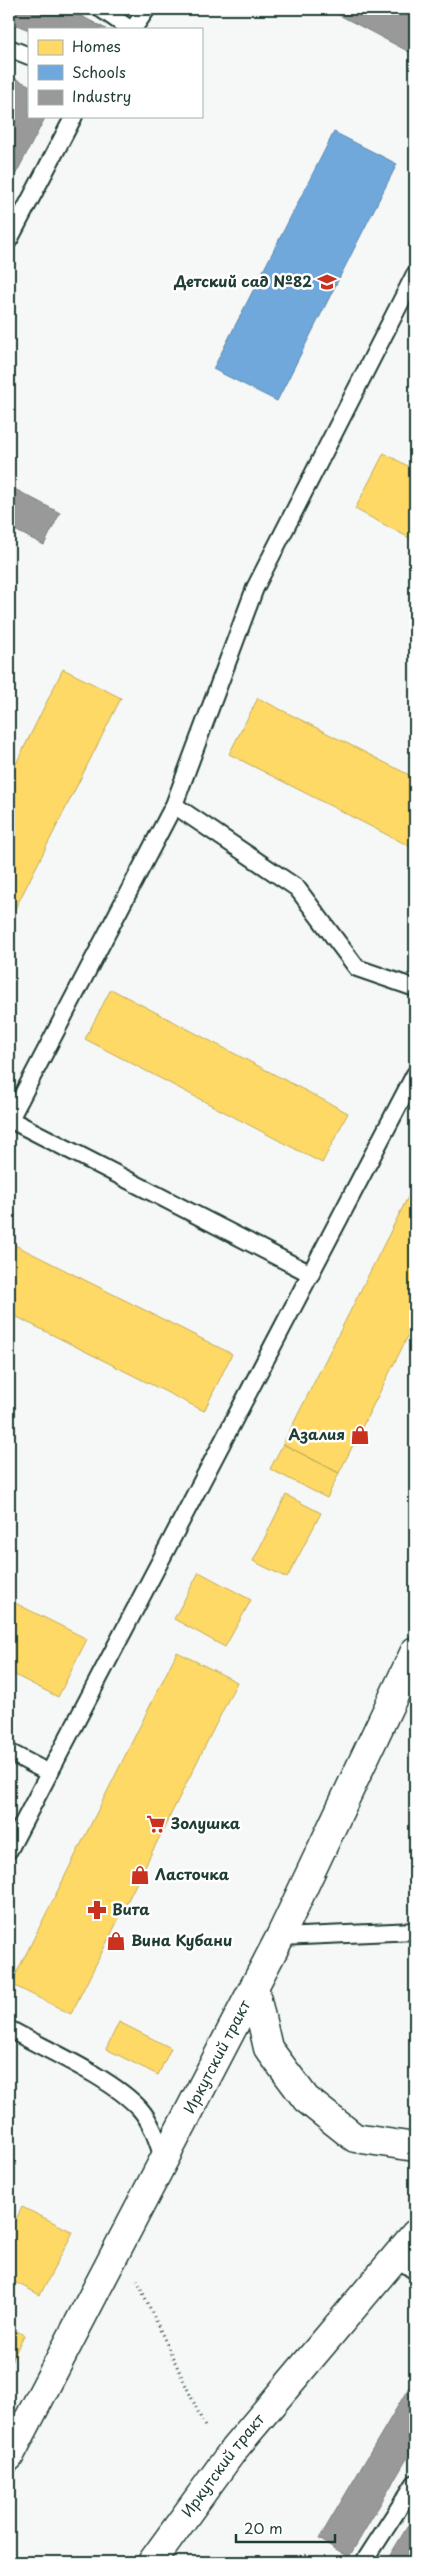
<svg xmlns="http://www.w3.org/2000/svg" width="424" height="2571" font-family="'Playpen Sans',sans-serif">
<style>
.homes{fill:#ffd966;stroke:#bcaa57}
.schools{fill:#6fa8dc;stroke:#5788aa}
.industry{fill:#999;stroke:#747d7b}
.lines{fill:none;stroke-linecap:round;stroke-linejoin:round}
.service-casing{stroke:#1f3d34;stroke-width:20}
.primary-casing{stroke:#1f3d34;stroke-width:31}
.path{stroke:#1f3d34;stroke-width:3;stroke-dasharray:1 4;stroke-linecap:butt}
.service{stroke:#fff;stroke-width:16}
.primary{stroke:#fff;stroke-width:28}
.labels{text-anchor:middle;stroke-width:5;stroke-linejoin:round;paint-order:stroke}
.poi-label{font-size:15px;font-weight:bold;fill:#1f3d34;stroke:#fff;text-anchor:start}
.street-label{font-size:15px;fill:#1f3d34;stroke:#fff}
</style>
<rect width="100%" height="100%" fill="#f6f7f7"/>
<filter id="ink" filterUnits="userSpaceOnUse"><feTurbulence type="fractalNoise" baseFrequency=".02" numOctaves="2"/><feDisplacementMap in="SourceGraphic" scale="10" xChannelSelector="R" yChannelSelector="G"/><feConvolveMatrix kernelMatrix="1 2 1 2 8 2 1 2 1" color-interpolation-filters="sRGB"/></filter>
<g filter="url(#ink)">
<path class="homes" d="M384 453 415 470V541L355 509Z
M63 669 121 698 9 921V778Z
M258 698 415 778V849L229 754Z
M111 989 348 1113 322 1163 85 1039Z
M415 1183V1322L339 1473 283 1444Z
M9 1242 232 1354 204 1411 9 1313Z
M283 1444 339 1473 327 1498 270 1469Z
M286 1495 321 1513 287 1578 253 1561Z
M199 1572 251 1600 225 1647 174 1619Z
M9 1600 87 1639 58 1697 9 1672Z
M177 1652 237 1682 71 2014 11 1984Z
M119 2022 171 2048 158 2075 106 2049Z
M22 2207 73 2232 40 2295 9 2279V2234Z
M9 2327 24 2335 9 2366Z"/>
<path class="schools" d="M334 132 397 164 277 401 213 369Z"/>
<path class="industry" d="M9 9H68L106 29 29 30 9 22Z
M328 9H415V55Z
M9 76 29 85V116H46L9 187Z
M9 486 60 513 44 545 9 527Z
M415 2377V2445L349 2557 319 2539Z
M415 2514V2562H386Z
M305 2554 318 2562H299Z"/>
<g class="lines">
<g class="service-casing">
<path id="service" d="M101 9 130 29
M133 29 147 9
M9 48 29 56
M9 240 74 116
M174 805 297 888 357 968 415 988
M9 1119 311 1274
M9 1121 174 805 255 588 415 274
M9 1752 49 1773
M9 1850 415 1074
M280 1937 415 1931
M9 2029C47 2050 112 2078 140 2109 153 2124 158 2143 164 2161
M395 2257 415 2271
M364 2562 415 2483"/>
</g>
<g class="primary-casing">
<g id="primary">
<path d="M254 1987 268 2048 306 2099 355 2138 415 2147"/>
<path id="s1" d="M9 2457 280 1937 415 1651"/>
<path id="s2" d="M152 2562 234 2449 415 2234"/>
</g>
</g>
<path class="path" d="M137 2280 206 2429"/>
<use href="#service" class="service"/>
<use href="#primary" class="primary"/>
</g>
</g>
<defs>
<g id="school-bare" transform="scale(1.5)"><path d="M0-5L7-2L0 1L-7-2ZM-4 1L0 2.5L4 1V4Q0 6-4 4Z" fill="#c8321e" stroke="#fff" stroke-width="2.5" paint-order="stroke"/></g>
<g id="shop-bare" transform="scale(1.5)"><path d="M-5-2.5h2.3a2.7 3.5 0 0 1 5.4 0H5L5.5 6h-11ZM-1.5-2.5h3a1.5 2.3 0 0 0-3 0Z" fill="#c8321e" stroke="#fff" stroke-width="2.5" paint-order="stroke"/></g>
<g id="supermarket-bare" transform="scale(1.5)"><path d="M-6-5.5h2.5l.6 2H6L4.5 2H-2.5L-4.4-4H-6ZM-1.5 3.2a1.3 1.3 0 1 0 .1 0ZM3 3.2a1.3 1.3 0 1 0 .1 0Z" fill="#c8321e" stroke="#fff" stroke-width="2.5" paint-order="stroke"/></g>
<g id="pharmacy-bare" transform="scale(1.5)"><path d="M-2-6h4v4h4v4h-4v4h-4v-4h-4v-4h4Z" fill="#c8321e" stroke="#fff" stroke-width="2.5" paint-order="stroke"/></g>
</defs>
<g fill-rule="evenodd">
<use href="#school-bare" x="327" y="282"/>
<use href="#shop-bare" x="360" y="1435"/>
<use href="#supermarket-bare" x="156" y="1824"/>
<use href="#shop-bare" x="140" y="1875"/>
<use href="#pharmacy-bare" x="97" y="1910"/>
<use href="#shop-bare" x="116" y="1941"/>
</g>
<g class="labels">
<g class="poi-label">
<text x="312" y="287" text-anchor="end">Детский сад №82</text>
<text x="345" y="1440" text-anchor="end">Азалия</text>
<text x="171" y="1829">Золушка</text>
<text x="155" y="1880">Ласточка</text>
<text x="112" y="1915">Вита</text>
<text x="131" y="1946">Вина Кубани</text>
</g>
<g class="street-label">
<text dy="5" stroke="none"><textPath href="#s1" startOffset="451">Иркутский тракт</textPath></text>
<text dy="5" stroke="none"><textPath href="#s2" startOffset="120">Иркутский тракт</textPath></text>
</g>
</g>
<rect width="424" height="2571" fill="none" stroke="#fff" stroke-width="30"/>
<rect x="15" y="15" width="394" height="2541" fill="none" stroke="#1f3d34" stroke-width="2" filter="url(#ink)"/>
<rect x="28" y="28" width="175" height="90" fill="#ffffff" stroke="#a5b1ae"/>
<rect x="38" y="40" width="25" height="15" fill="#ffd966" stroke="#a5b1ae"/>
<text x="72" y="52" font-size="15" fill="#1f3d34">Homes</text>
<rect x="38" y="65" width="25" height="15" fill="#6fa8dc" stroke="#a5b1ae"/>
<text x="72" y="78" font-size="15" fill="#1f3d34">Schools</text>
<rect x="38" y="90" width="25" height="15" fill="#999999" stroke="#a5b1ae"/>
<text x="72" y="102" font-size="15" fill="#1f3d34">Industry</text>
<path d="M236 2534v8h99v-8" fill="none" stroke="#1f3d34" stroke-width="2.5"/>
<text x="244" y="2534" font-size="15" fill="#1f3d34" stroke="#ffffff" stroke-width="4" paint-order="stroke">20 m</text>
</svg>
